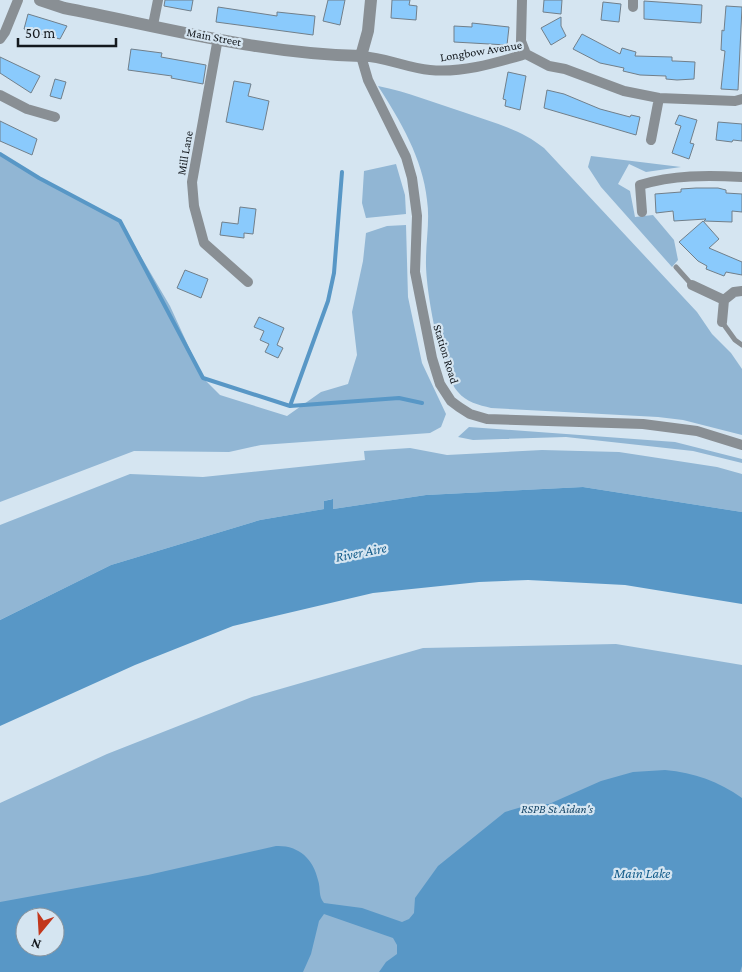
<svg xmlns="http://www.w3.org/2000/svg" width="742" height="972" font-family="'Crimson Pro',serif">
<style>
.green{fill:#91b6d4;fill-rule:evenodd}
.water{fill:#5897c6;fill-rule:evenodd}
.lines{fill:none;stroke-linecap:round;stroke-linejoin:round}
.stream{stroke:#5897c6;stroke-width:4}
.building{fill:#8acafc;stroke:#717f8a}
.service{stroke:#898f94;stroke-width:5}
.minor{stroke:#898f94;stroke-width:10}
.tertiary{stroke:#898f94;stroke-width:12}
.labels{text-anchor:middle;stroke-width:4.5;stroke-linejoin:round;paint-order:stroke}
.street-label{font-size:12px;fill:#14191e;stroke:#d5e5f1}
.park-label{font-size:12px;font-style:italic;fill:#174768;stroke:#d5e5f1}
.water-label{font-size:14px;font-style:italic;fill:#145d8b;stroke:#d5e5f1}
</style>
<rect width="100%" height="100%" fill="#d5e5f1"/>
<path class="green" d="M378 86C408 92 435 103 463 112 491 122 521 129 544 148L697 312 712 334 731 353 742 369V435L683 420 658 417 491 408C479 405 466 402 458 392 440 371 425 288 426 260 426 240 430 220 427 200 423 159 400 120 378 86Z
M0 154 39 178 120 221 170 306 203 378 220 395 287 416 321 392 348 384 357 355 352 312 363 261 366 233 387 226 406 225 408 297 422 363 446 414 441 427 430 433 261 445 229 452 134 451 0 502Z
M591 156 681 167 646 172 629 164 618 184 630 191 635 217 653 215 674 240 678 260 672 267 601 187 588 167Z
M396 164 405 195 406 214 366 218 362 203 364 171Z
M469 427 675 442 742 459V463L693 451 566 437 473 440 458 437Z
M410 448 447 455 542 450 619 452 717 467 742 474V512L583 487 426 495 333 509 332 499 324 501V509L260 520 111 565 0 620V525L130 474 203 477 365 460 364 451Z
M616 644 742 665V972H0V803L107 754 252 697 423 648ZM25 917H55V947H25Z"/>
<path class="water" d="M583 487 742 512V604L625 585 528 580 479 582 373 593 233 626 135 665 0 726V620L111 565 260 520 324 509V501L333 499V509L426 495Z
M665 770C695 773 718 781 742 798V966L740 972H379L386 962 397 954V945L393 938 324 914 319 921 311 954 303 972H0V902L148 875 276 846C298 845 313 858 318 880 321 889 318 896 324 903L362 908 402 922 409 919 414 913 415 898 438 866 505 812 532 804H549L601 781 633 772ZM25 917H55V947H25Z"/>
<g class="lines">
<path class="stream" d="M0 154 39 178 120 221 203 378 290 406 399 398 422 403
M290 406 328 301 334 273 342 172"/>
</g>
<path class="building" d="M165 0H193L191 11 164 6Z
M328 0H345L340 25 323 21Z
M392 0H410L409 5 417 6 416 20 391 18Z
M544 0H562L561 14 543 12Z
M644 1 702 5 701 23 644 19Z
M603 2 621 4 619 22 601 20Z
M726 6 742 7 738 90 721 89 725 51 721 50 722 30 724 31Z
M218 7 277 16V12L315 16 313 35 216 22Z
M28 14 51 21 67 26 60 39 56 38 24 29Z
M561 17V26L566 36 551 45 541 28Z
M472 23 509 27 507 45 454 42V26L472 27Z
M582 34 620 54 622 48 636 52 635 56 672 57V61H675L695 62 694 79 677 80 666 79V76L640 75 623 71 624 68 600 63 573 49Z
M131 49 162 53 161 57 206 65 203 84 171 78 172 76 128 70Z
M0 57 40 76 31 93 0 73Z
M508 72 526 76 520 110 505 106 506 100 503 99Z
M55 79 66 82 61 99 50 96Z
M234 81 251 84 248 96 269 101 263 130 226 122Z
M547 90 564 94 600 109 630 117 631 115 640 117 636 135 544 108Z
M679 115 697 120 690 143 694 144 689 159 672 153 681 126 675 124Z
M0 121 37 139 32 155 0 141Z
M718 122 742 124V141L733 140 732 142 716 140Z
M696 188H718L726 190V193L742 194V212L732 211V222L704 221 706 219 674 221 673 211 656 213 655 194 681 192V189Z
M240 207 256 209 253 234 244 233V238L220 235 222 222 238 224Z
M703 221 719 239 709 248 742 262V275L726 272 724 276 706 269 707 266 698 261 679 242Z
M185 270 208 279 201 298 177 288Z
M259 317 284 328 277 345 283 348 278 358 265 352 269 344 260 340 264 331 254 327Z"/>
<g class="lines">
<path class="service" d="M676 267 692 285
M722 322 735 340 742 345"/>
<path class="minor" d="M522 0 521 41 526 54
M633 7V0
M153 25 158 0
M218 38 192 182 194 206 204 243 248 282
M0 39 5 32 18 0
M0 95 27 109 55 117
M742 99 735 101 659 98 624 91 565 69 549 66 526 54C495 63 463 73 430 70 407 68 385 57 361 56L368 80 406 157 412 178 417 216 415 272 432 358 440 384 451 401 459 407 470 414 487 419 643 424 697 431 742 445
M651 140 659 98
M642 212 640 185C673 175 707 175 742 177
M692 285 724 300
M722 322 724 300 734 292 742 291"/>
<path class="tertiary" d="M40 0 64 8C162 27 261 54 361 56L368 31 371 0"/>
</g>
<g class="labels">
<g class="street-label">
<text transform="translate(214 37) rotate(11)" y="4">Main Street</text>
<text transform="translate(481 51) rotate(-9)" y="4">Longbow Avenue</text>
<text transform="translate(185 153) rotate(-80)" y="4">Mill Lane</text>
<text transform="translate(446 354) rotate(73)" y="4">Station Road</text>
</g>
<g class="park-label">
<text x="557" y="813">RSPB St Aidan's</text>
</g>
<g class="water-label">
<text transform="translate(361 552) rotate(-11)" y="5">River Aire</text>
<text x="642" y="878">Main Lake</text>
</g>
</g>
<g transform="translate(40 932) rotate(198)"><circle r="24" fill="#d5e5f1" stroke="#88939d"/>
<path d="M0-4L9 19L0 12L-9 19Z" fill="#c2371c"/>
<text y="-8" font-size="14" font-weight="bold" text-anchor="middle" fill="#14191e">N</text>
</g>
<path d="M18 38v8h98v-8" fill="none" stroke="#14191e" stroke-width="2.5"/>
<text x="25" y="38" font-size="15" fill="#14191e" stroke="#d5e5f1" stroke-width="4" paint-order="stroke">50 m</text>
</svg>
